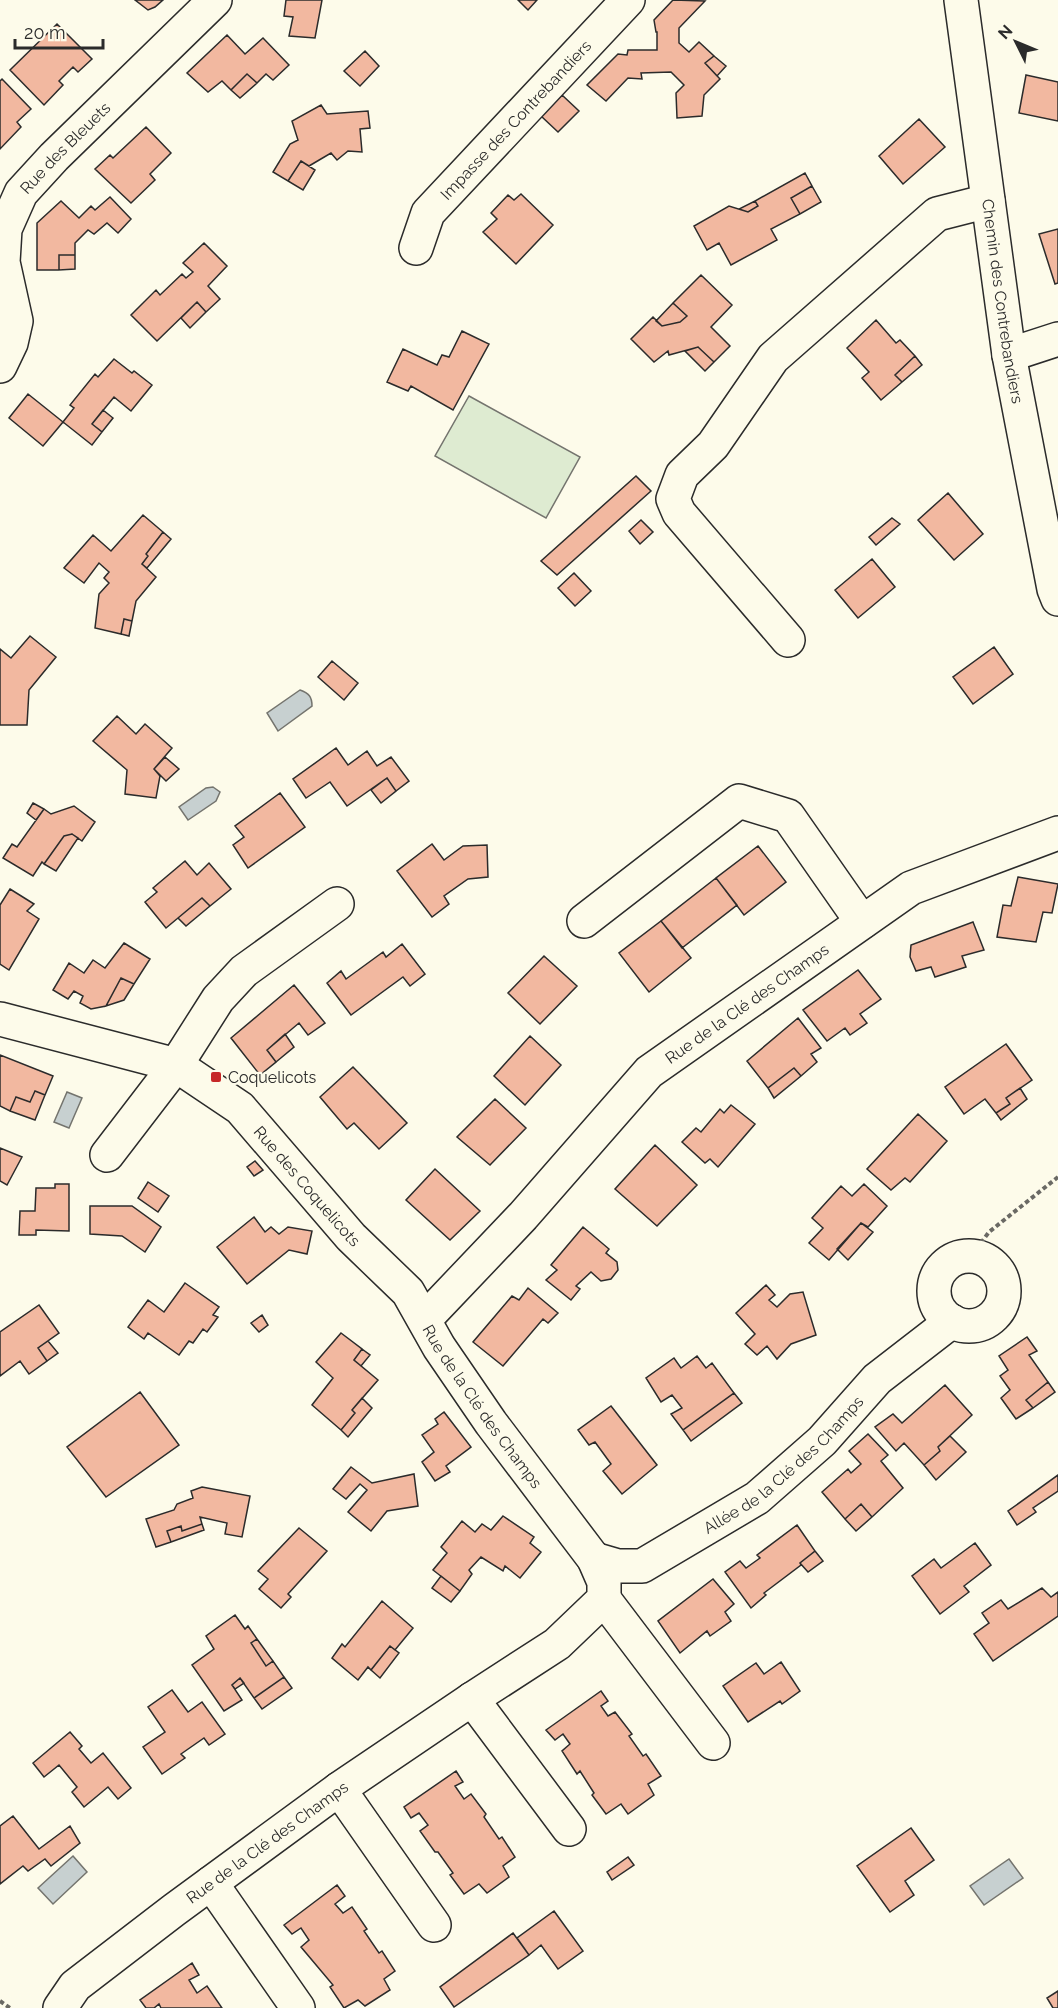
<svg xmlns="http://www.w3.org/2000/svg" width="1058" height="2008" font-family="Raleway,sans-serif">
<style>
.green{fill:#deebd1;stroke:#74746e;stroke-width:1.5}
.water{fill:#c7d0d0;stroke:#74746e;stroke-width:1.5}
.building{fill:#f2b8a0;stroke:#2b2b2b;stroke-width:1.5}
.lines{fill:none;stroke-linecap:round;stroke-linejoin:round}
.minor-casing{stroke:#2b2b2b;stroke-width:36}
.path{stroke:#6a6964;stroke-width:4;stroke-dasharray:4.5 3;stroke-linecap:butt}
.minor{stroke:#fdfbea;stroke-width:33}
.poi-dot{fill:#c62828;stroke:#fdfbea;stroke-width:2}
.labels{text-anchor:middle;stroke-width:4.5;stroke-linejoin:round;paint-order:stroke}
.street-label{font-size:16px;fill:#2b2b2b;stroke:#fdfbea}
.poi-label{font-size:16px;fill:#2b2b2b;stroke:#fdfbea;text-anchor:start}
</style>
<rect width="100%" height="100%" fill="#fdfbea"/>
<path class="green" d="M469 396 580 457 546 518 435 456Z"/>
<path class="water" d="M300 690C309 693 312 697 312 706L278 731 267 713Z
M213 787 220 792 216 801 188 820 179 807 206 788Z
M67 1092 82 1098 69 1128 54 1122Z
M73 1856 87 1872 53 1904 38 1888Z
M1009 1859 1023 1878 984 1905 970 1886Z"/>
<path class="building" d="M135 0H163L155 7 148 10Z
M286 0H322L315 38 289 36 293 17 284 16Z
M518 0H537L528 10Z
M673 0 705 1 679 28V43L689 52 699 42 714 56 705 63 720 79 704 95 702 116 677 118 676 93 684 85 671 72 641 73 642 79 628 78 606 101 587 85 618 54 627 55 628 50H657V32H656L654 20Z
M57 24 92 59 78 72 73 67 59 81 63 85 44 105 10 70Z
M227 35 245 54 263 38 289 65 273 80 266 74 257 83 247 74 231 90 222 81 208 92 187 73Z
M365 51 379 66 360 86 344 71Z
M714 56 726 66 717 76 705 63Z
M247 74 257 83 240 98 231 90Z
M1026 75 1058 82V121L1019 113Z
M2 79 31 109 17 122 21 127 0 149V81Z
M562 95 579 111 558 132 541 116Z
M321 105 327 114 368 111 370 128 360 129 362 152 348 151 337 160 331 153 309 166 301 161 288 181 273 172 290 144 298 140 292 121Z
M919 119 945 147 903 184 879 156Z
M146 127 171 153 150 174 155 180 131 203 95 169 110 155 113 158Z
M301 161 315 170 303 190 288 181Z
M805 173 812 186 791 198 800 214 771 229 777 240 731 265 719 243 707 250 694 226 729 206 748 212 758 206 755 201Z
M812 186 821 202 800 214 791 198Z
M521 194 553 225 516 264 483 232 497 219 491 213 508 195 514 200Z
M110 197 131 219 118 233 107 223 94 234 88 230 75 243V255H59V270H37V223L61 201 79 218 91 206 95 210Z
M755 201 758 206 748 212 739 209Z
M1058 229V283L1055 284 1039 234Z
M204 243 227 266 208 286 220 299 206 312 197 302 157 341 131 315 156 290 160 295 182 274 186 278 193 272 183 263Z
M59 255H75V269L59 270Z
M701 275 732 305 711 327 730 346 714 362 698 347 669 355 668 351 654 362 631 339 653 317 662 326 680 322 687 316 673 303Z
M197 302 206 312 190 328 181 318Z
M673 303 687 316 680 322 662 326 656 321Z
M876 320 896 343 900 340 915 356 895 375 902 382 881 400 862 378 869 372 847 348Z
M462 331 489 344 453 410 411 386 408 391 387 382 403 349 437 365 442 355 449 357Z
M698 347 714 362 705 371 685 351Z
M915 356 922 365 902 382 895 375Z
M114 359 132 373 134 371 152 385 131 411 114 397 92 424 102 432 92 445 63 422 74 408 70 405 95 374 98 377Z
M28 394 63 422 43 446 9 418Z
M103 410 113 418 102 432 92 424Z
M636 476 651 491 557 575 541 561Z
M948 493 983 534 954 560 918 520Z
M143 515 163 532 146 554 148 556 142 564 156 577 136 601 132 621 124 619 121 634 95 628 99 594 109 583 104 578 109 572 99 563 84 583 64 568 93 535 111 551Z
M892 518 900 524 876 545 869 537Z
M641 520 653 532 640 544 629 531Z
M163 532 171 539 147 568 142 564 148 556 146 554Z
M872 559 895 587 858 618 835 590Z
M574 573 591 591 575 606 558 588Z
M124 619 132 621 129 636 121 634Z
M30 636 56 657 29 690 27 725H0V649L11 658Z
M994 647 1013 674 973 704 953 677Z
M332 661 358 683 344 700 318 677Z
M117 716 136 734 145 724 172 748 154 769 160 776 156 798 125 794 127 770 93 741Z
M336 748 348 765 367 751 377 766 391 757 409 781 396 791 387 778 347 806 330 782 306 798 293 779Z
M165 757 179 769 166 781 154 769Z
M387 778 396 791 381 803 371 790Z
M280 793 305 827 248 868 233 845 244 837 235 826Z
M33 803 44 809 36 820 27 813Z
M74 806 95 822 82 841 72 834 64 836 44 864 42 862 33 876 3 858 12 844 17 847 44 809 51 814Z
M72 834 78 838 56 871 44 864 64 836Z
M432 844 444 860 463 846 487 845 488 877 468 879 444 896 449 904 432 917 397 871Z
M758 846 786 882 744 915 716 878Z
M185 861 197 875 209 863 231 889 210 906 202 898 166 928 145 902 157 892 153 888Z
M1018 877 1058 884 1052 913 1043 912 1036 942 997 937 1003 905 1011 906Z
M716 878 737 905 682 948 661 921Z
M10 889 34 904 27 911 39 919 9 970 0 964V905Z
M202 898 210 906 186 926 178 918Z
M661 921 691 958 649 992 619 953Z
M973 922 984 950 962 956 966 967 935 977 931 967 916 971 910 957 911 945Z
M124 943 150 959 134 984 121 978 106 1006 91 1009 80 1003 83 996 74 991 68 999 53 990 69 963 84 973 93 960 105 968Z
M402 944 425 974 410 986 403 977 351 1015 327 983 341 971 346 979 383 952 386 957Z
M544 956 577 986 540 1024 508 993Z
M858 970 881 999 860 1014 867 1023 850 1035 845 1028 827 1041 803 1010Z
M121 978 134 984 124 1000 106 1006Z
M294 985 325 1023 308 1035 299 1023 267 1050 276 1062 260 1075 231 1038Z
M798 1018 821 1048 811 1054 817 1062 801 1076 794 1068 768 1088 747 1061Z
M285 1034 294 1047 276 1062 267 1050Z
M530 1036 561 1065 525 1105 494 1076Z
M1006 1044 1032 1080 1006 1098 1010 1104 996 1113 985 1099 964 1114 945 1087Z
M0 1055 53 1076 45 1095 35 1091 30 1102 16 1097 10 1111 0 1106Z
M353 1067 407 1123 379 1149 354 1123 347 1129 320 1097Z
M794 1068 801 1076 774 1098 768 1088Z
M1020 1088 1027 1099 1001 1120 996 1113 1010 1104 1006 1098Z
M35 1091 45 1095 35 1120 10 1111 16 1097 30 1102Z
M495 1099 526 1128 490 1165 457 1137Z
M731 1105 755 1124 718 1167 710 1159 705 1163 682 1142 696 1128 701 1132 720 1109 724 1113Z
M918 1114 947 1141 910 1182 905 1178 891 1190 867 1169Z
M655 1145 697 1185 657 1226 615 1189Z
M0 1148 22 1157 7 1185 0 1181Z
M255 1161 263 1170 254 1176 247 1167Z
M435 1169 480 1211 450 1240 406 1200Z
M148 1182 169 1196 158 1212 138 1198Z
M55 1184H69V1231L36 1230V1235H19L20 1211H35L36 1188H55Z
M864 1184 887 1206 868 1227 861 1223 829 1260 809 1243 823 1228 812 1218 841 1186 852 1196Z
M90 1206H132L161 1227 145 1252 122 1236 90 1234Z
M254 1217 265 1232 271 1227 279 1234 288 1227 312 1231 307 1254 289 1250 247 1284 217 1247Z
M861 1223 873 1232 848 1260 837 1249Z
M583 1227 609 1249 606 1253 617 1262 618 1270 611 1279 601 1281 591 1272 576 1286 580 1289 571 1300 546 1280 557 1270 551 1265Z
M185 1283 219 1307 213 1315 218 1317 207 1332 203 1329 193 1343 189 1341 179 1355 148 1333 144 1339 128 1327 148 1300 164 1312Z
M766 1285 775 1295 769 1300 777 1307 790 1294 803 1292 816 1335 791 1344 777 1359 767 1346 757 1355 745 1344 755 1334 736 1313Z
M528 1288 558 1313 548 1323 543 1319 503 1366 473 1342 512 1296 519 1300Z
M39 1305 59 1333 38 1348 47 1361 29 1374 20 1361 0 1376V1332Z
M262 1315 268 1325 259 1332 251 1323Z
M341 1333 362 1349 354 1360 378 1380 352 1410 355 1413 341 1430 312 1405 333 1378 316 1362Z
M1027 1337 1037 1351 1029 1355 1048 1382 1026 1400 1033 1408 1016 1419 1001 1398 1010 1390 1000 1376 1008 1370 999 1356Z
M48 1341 58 1353 47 1361 38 1348Z
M362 1349 370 1355 361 1366 354 1360Z
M697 1356 706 1368 712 1363 734 1393 683 1430 671 1414 682 1408 672 1395 661 1402 646 1378 674 1358 681 1368Z
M1048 1382 1055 1392 1033 1408 1026 1400Z
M945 1385 972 1415 938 1447 940 1451 924 1465 904 1443 896 1451 875 1427 893 1414 902 1423Z
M140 1392 179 1445 106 1497 67 1447Z
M734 1393 742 1403 691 1441 683 1430Z
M362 1398 372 1408 348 1437 341 1430 355 1413 352 1410Z
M611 1406 657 1465 622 1494 603 1471 611 1464 595 1442 589 1445 578 1430Z
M444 1412 471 1447 446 1466 450 1472 435 1481 422 1462 434 1452 422 1435 438 1424 435 1419Z
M868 1434 888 1455 881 1461 903 1488 872 1517 861 1504 845 1519 822 1492 848 1469 851 1473 861 1464 849 1451Z
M950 1436 966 1452 936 1480 924 1465 940 1451 938 1447Z
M351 1467 372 1483 414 1474 418 1506 387 1511 371 1531 348 1512 367 1490 360 1484 346 1499 333 1489Z
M1058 1475V1491L1033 1508 1036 1512 1017 1525 1008 1511Z
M202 1487 250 1496 242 1537 225 1534 227 1523 200 1517 202 1524 182 1531 181 1526 167 1531 171 1542 156 1547 146 1519 174 1510 177 1504 193 1498 191 1491Z
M861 1504 872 1517 856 1531 845 1519Z
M503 1516 534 1537 530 1543 541 1552 520 1578 505 1566 503 1571 481 1557 469 1570 472 1574 460 1591 433 1570 447 1553 441 1547 462 1521 475 1532 482 1524 491 1530Z
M202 1524 204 1530 171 1542 167 1531 181 1526 182 1531Z
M797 1525 815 1551 800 1563 801 1565 764 1593 766 1595 751 1608 725 1572 740 1561 746 1568 760 1558 757 1555Z
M299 1528 327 1551 288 1594 291 1597 281 1608 259 1589 268 1579 258 1571Z
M975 1543 991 1565 964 1586 969 1592 940 1614 912 1576 934 1559 941 1568Z
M815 1551 823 1561 808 1572 800 1563Z
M441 1576 460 1591 451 1602 432 1588Z
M713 1579 734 1604 725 1612 731 1621 710 1636 707 1631 680 1653 658 1621Z
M1042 1588 1051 1597 1058 1592V1616L993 1661 974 1634 989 1623 982 1613 1001 1600 1008 1609Z
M382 1601 413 1628 395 1650 390 1646 371 1670 368 1667 358 1680 332 1658 342 1644 345 1647Z
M235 1615 245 1629 248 1626 257 1639 251 1643 266 1666 273 1661 284 1677 254 1698 240 1678 232 1685 242 1700 224 1711 192 1665 214 1649 206 1636Z
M257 1639 273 1661 266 1666 251 1643Z
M390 1646 399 1653 380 1678 371 1670Z
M781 1662 800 1691 782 1704 780 1701 748 1722 723 1686 756 1663 764 1674Z
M284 1677 292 1688 262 1709 254 1698Z
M240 1678 244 1683 235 1689 232 1685Z
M172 1690 188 1712 202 1702 225 1734 209 1745 204 1738 181 1754 185 1758 162 1774 143 1747 165 1732 148 1707Z
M601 1691 608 1701 601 1706 608 1716 615 1712 632 1734 629 1736 643 1756 646 1754 661 1776 648 1784 654 1795 628 1814 621 1804 606 1814 592 1795 594 1793 580 1771 577 1774 562 1751 570 1744 563 1734 555 1740 546 1730Z
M70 1732 82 1746 79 1749 91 1763 103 1753 131 1788 118 1799 108 1787 84 1807 72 1792 77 1787 59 1765 44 1777 33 1763Z
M456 1771 463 1782 455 1786 464 1799 471 1794 486 1814 484 1817 499 1839 502 1837 515 1857 503 1866 509 1877 487 1893 479 1884 464 1894 450 1875 453 1873 438 1852H435L420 1831 428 1825 419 1813 411 1818 404 1807Z
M13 1816 39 1849 70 1826 80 1843 51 1866 45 1859 28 1871 23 1866 0 1884V1826Z
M911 1828 934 1860 905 1881 914 1895 890 1912 857 1866Z
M628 1857 634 1865 612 1880 607 1872Z
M337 1885 345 1896 335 1904 343 1913 352 1907 367 1929 364 1931 379 1953 382 1951 395 1971 384 1979 390 1990 365 2006 358 2000 344 2008 330 1987 333 1985 301 1947 309 1940 301 1928 292 1934 284 1925Z
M554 1911 583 1951 558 1969 541 1945 529 1955 517 1938Z
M513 1933 529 1955 454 2007 440 1987Z
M192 1963 199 1975 189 1980 197 1993 207 1986 222 2008H161L159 2004 154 2008H146L140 2000Z
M1058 1991V2008H1053L1047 1998Z"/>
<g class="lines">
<g class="minor-casing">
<g id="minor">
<path id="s1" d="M961 0 1009 355 1054 589 1058 599"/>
<path id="s2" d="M416 248 428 213 628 0"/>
<path d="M1009 355 1058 339"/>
<path id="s3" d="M0 366 11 343 16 321 3 262 5 229 21 193 54 157 215 0"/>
<path d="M788 640 679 513 673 499 682 475 713 445 773 358 937 214 988 201"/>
<path d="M584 921 739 801 788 816 862 922"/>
<path id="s4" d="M0 1019 176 1065 240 1108 351 1237 408 1292 439 1347 491 1423 594 1559 604 1582V1599L557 1644 472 1699 339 1789 174 1910 75 1986 60 2008"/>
<path d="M107 1155 176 1065 218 999 244 971 337 904"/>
<circle cx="969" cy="1291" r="35"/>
<path id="s5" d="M425 1319 523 1216 649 1072 911 888 1058 833"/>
<path id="s6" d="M594 1559 618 1566H642L757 1498 822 1441 877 1379 952 1321"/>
<path d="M604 1599 713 1743"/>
<path d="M472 1699 569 1829"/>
<path d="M339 1789 434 1925"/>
<path d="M211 1883 298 2008"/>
</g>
</g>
<path class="path" d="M972 1255 989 1232 1058 1177
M0 2001 10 2008"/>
<use href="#minor" class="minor"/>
</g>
<rect class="poi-dot" x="210" y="1071" width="12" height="12" rx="3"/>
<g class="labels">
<g class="street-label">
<text dy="6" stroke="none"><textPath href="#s2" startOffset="165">Impasse des Contrebandiers</textPath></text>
<text dy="6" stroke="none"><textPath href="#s3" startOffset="244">Rue des Bleuets</textPath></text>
<text dy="6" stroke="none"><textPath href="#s1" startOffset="304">Chemin des Contrebandiers</textPath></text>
<text dy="6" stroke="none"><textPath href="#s5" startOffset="453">Rue de la Clé des Champs</textPath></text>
<text dy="6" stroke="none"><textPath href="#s4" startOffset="362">Rue des Coquelicots</textPath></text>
<text dy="6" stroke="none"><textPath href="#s4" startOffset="645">Rue de la Clé des Champs</textPath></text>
<text dy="6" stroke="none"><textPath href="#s6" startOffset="224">Allée de la Clé des Champs</textPath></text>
<text transform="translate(267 1842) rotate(-36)" y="6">Rue de la Clé des Champs</text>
</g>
<g class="poi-label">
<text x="228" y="1083">Coquelicots</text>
</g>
</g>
<g transform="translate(1016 42) rotate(313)" stroke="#fdfbea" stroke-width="4.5" paint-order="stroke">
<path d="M0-4.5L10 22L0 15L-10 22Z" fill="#2b2b2b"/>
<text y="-9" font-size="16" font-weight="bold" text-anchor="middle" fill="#2b2b2b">N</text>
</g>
<path d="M15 39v9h88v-9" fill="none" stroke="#2b2b2b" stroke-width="3"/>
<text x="24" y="39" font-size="18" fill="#2b2b2b" stroke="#fdfbea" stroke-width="4.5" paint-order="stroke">20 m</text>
</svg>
